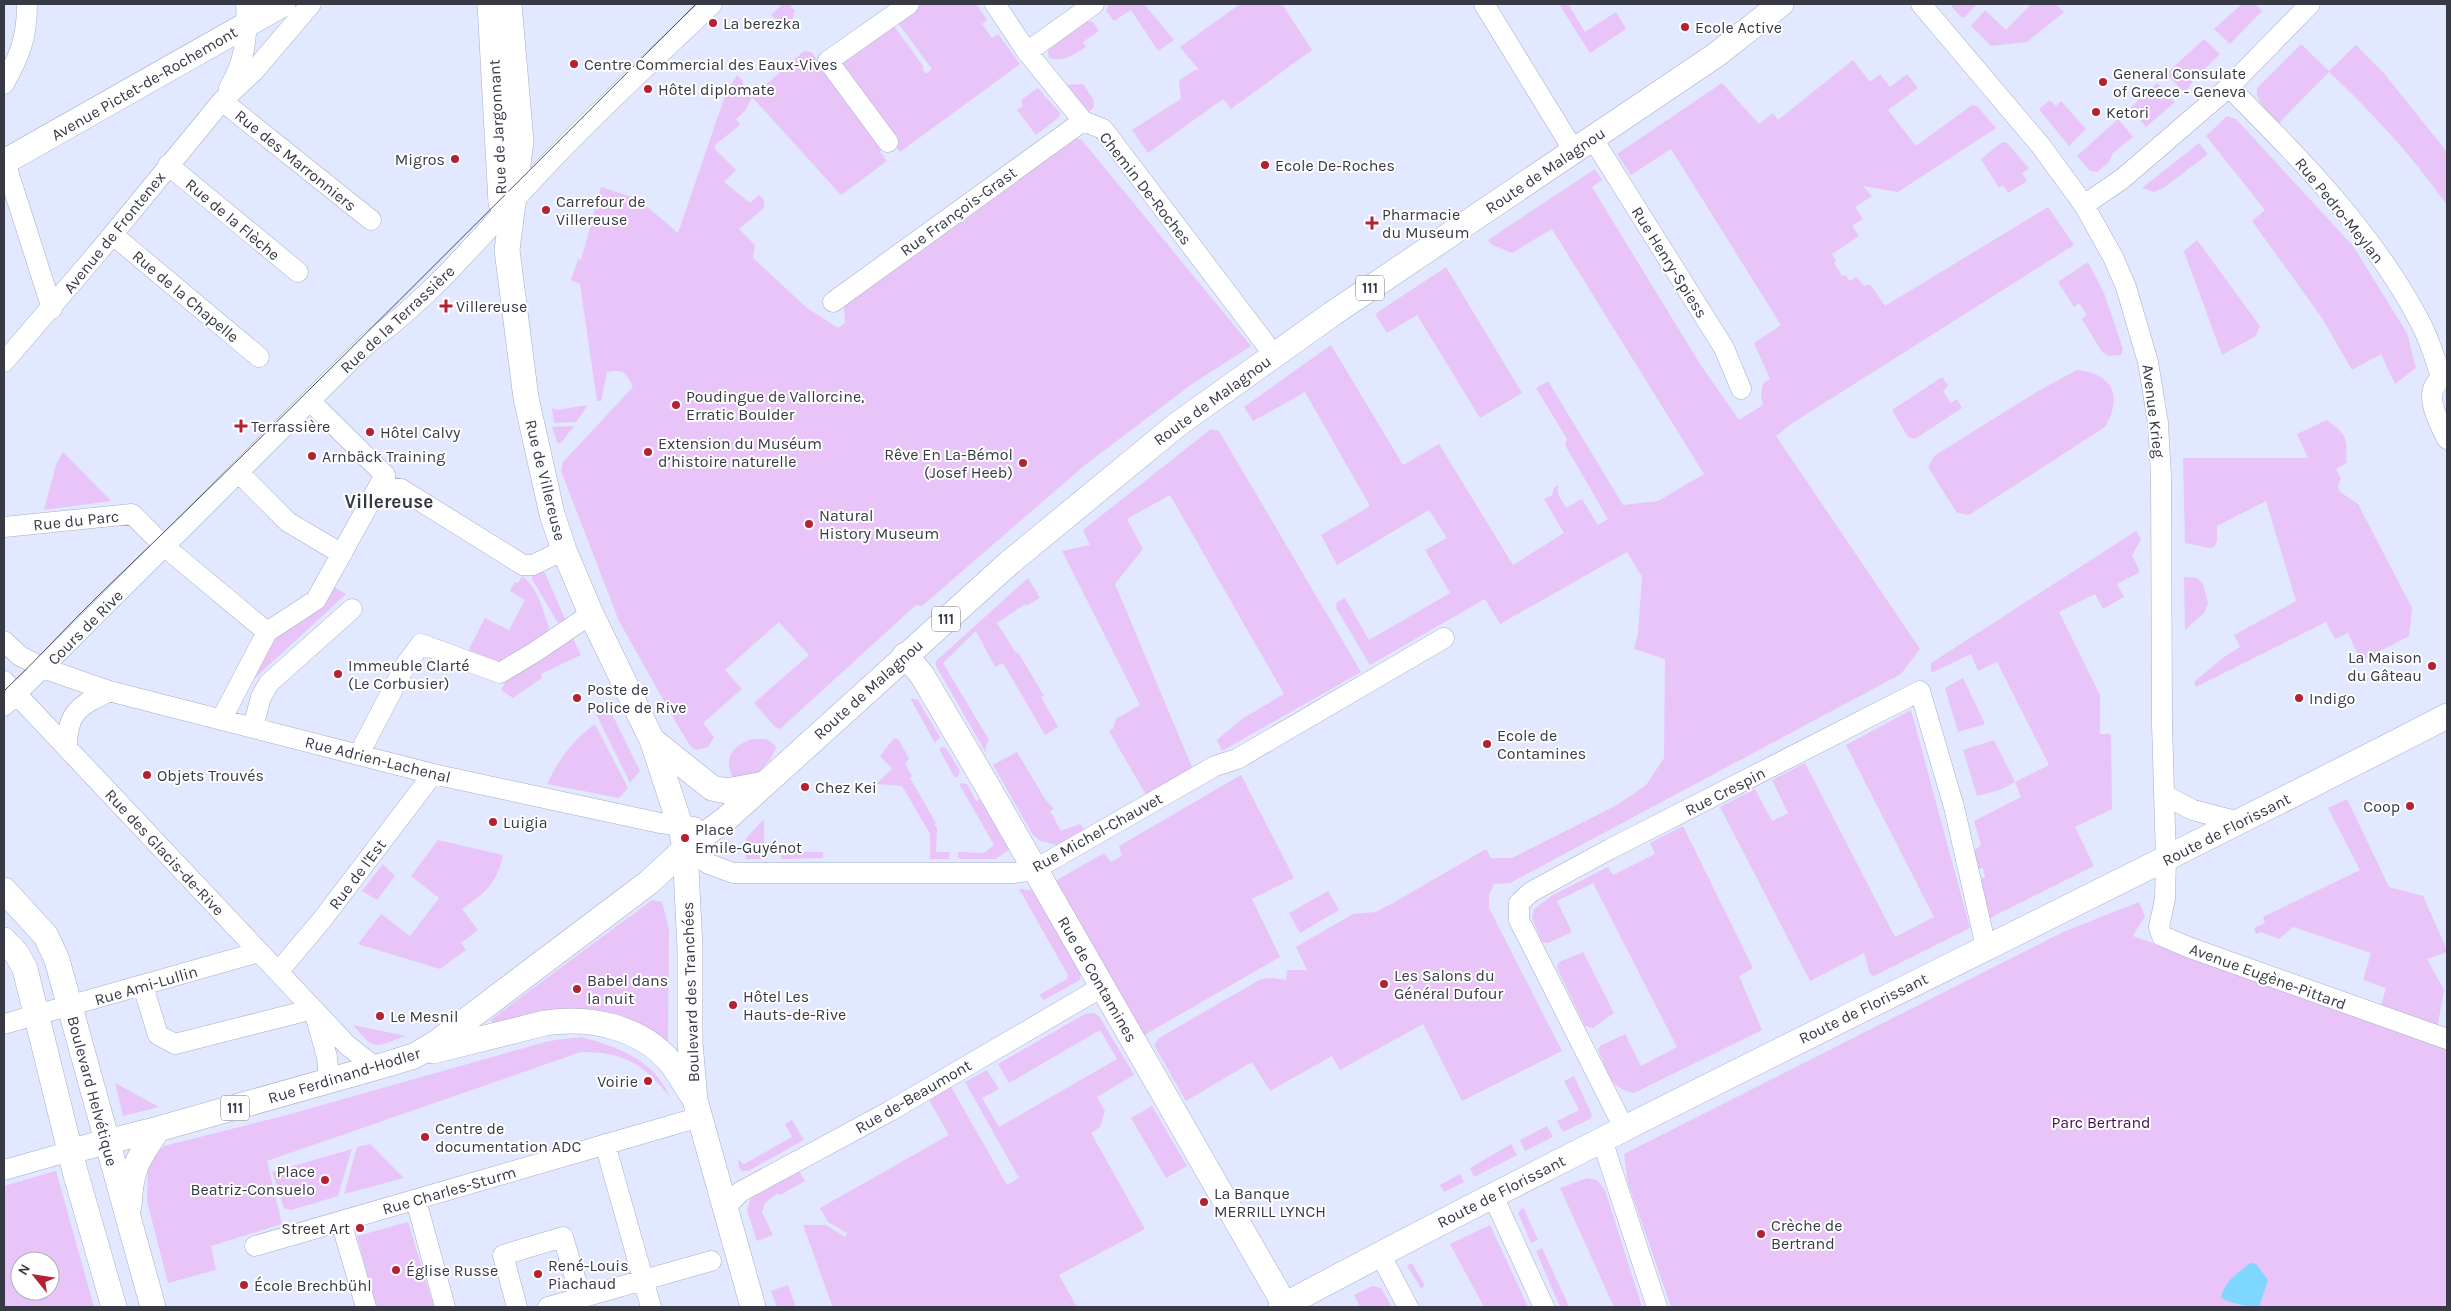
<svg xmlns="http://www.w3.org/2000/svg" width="2451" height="1311" font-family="Karla,sans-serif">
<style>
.green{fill:#e9c4f9;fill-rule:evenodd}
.water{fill:#7ed7ff}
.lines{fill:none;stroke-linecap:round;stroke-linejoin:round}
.minor-casing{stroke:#a5adc7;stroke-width:21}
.major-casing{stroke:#a5adc7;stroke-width:26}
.minor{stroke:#fff;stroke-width:20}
.major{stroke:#fff;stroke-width:25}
.tram{stroke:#4a4e5a;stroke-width:1}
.poi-dot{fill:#b32132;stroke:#fff;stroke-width:2}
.labels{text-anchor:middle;stroke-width:4;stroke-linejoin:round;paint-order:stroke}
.shield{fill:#fff;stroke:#73757d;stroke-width:1}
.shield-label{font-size:15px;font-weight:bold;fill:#373a45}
.poi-label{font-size:16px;fill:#373a45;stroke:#fff;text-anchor:start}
.street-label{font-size:16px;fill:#373a45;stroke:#fff}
.park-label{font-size:16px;fill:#450e57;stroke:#fff}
.quarter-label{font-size:19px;font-weight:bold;fill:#373a45;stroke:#fff}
</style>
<rect width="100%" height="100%" fill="#e1e8ff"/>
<path class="green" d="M783 4H792L791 8 795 10 792 20 784 28 771 15Z
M917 4H976L987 20 982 24 992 38 998 34 1020 64 900 152 839 68V59L891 22 924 67 922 68 926 74 932 69 895 19Z
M1109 4H1144L1174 40 1158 51 1131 10 1114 21 1106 11Z
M1240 4H1282L1312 50 1231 109 1223 99 1148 153 1132 130 1181 99 1179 80 1195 70H1199L1180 47Z
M1559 4H1568L1585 32 1616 12 1626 29 1590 53Z
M1953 4H1977L1965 17H1961L1952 7Z
M2031 4H2056L2064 12 2027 42 1991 46 1971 26 1985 10 2006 30Z
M2242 4H2255L2262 11 2230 44 2214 29Z
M1092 21 1099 31 1083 42 1086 47C1073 55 1064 62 1049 58L1048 50 1085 22Z
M2204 39 2220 54 2195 78 2185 93 2166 74Z
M2301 44 2329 71 2356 45 2383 72 2447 152V205C2412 156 2373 113 2329 72L2279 123C2269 112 2255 103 2257 88Z
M804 51 811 52 815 57 881 146 880 152 887 161 841 195 752 97 745 111 736 119 740 125 715 145V149L736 170 724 182 750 203 759 195 764 200V208L739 229 755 245 753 258 807 308 838 328 845 323 844 307 1076 139H1081L1251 346 1192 384 1085 465 922 606 916 605 780 729 775 727 754 703 809 655 779 622 725 670 742 689 703 723 714 737 708 747 696 750 691 747 678 726 619 621 561 471 563 462 633 387C625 372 625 369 607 372L601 401H597L580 284 571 280 578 259 581 260 601 187 638 199 678 233 726 93 737 75 743 81V87L752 97Z
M1853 60 1870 82 1880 74 1890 87 1907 74 1918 88 1888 110 1916 146 1972 105 1977 106 1996 128 1898 192 1863 186 1872 196 1855 207 1863 219 1852 226 1859 236 1832 254 1836 261 1834 263 1842 276 1845 275 1850 281 1856 277 1864 286 1870 284 1885 306 2048 207 2074 245 1791 424 1776 436 1920 649 1901 674 1510 883 1494 884 1489 895V908L1562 1051 1462 1101 1423 1024 1340 1070 1332 1056 1270 1091 1252 1062 1186 1101 1154 1045 1159 1038 1261 979 1272 978 1286 980 1287 970H1307L1296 947 1353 914 1375 912 1393 903 1486 849 1491 858H1512L1617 805 1646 785 1664 758 1665 659 1634 649 1638 633 1642 577 1627 552 1500 624 1485 599 1370 665 1336 608 1337 602 1345 598 1369 640 1450 593 1425 550 1447 538 1429 510 1337 565 1321 535 1370 506 1305 392 1253 421 1244 407 1331 345 1403 465 1439 444 1513 565 1564 533 1544 499 1552 495 1554 488 1558 485V494L1566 508 1582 499 1598 525 1608 519 1565 445 1567 439 1536 388 1548 381 1623 505 1658 501 1704 474 1552 229 1512 253 1492 245 1488 240 1595 169 1602 180 1592 187 1700 364 1739 420 1763 405 1761 395 1763 384 1770 379 1754 343 1781 325 1671 149 1631 175 1617 154 1722 83 1759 124 1773 113 1778 120Z
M2157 83 2175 102 2146 127 2130 108Z
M1083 84 1093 99 1094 107 1088 113 1066 85Z
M1038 88 1060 113 1059 117 1036 135 1017 110 1023 106 1021 100Z
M2050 100 2056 106 2061 101 2086 129 2069 146 2039 109Z
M2227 116 2236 119 2353 246 2407 333 2416 368 2395 384 2381 354 2352 370 2322 318 2252 221 2265 210 2206 136Z
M2118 119 2133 137 2113 153 2109 162 2097 172 2090 171 2077 156Z
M2006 142 2029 168 2022 173 2027 181 2008 193 2003 185 1999 188 1981 159 2001 143Z
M2199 143 2208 154 2165 187 2154 192 2142 188Z
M2197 240 2260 326 2256 336 2222 355 2184 251Z
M2088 262 2104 293 2123 349 2121 355 2109 356 2102 352 2082 319 2087 315 2079 303 2074 307 2058 282Z
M1446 267 1522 393 1480 418 1417 315 1387 333 1375 314Z
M2077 370C2113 374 2123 396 2105 427L1969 515 1957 513 1928 467 1934 456 2038 391Z
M1942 377 1948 386 1943 391 1951 403 1957 399 1962 408 1915 439 1908 437 1892 410Z
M588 405 576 422 554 423 552 408 556 410Z
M2327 420C2345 433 2348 437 2346 460L2348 462 2336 469 2341 479 2338 486 2340 492 2358 504 2412 608 2409 636 2361 661 2348 633 2335 639 2326 622 2196 687 2194 682 2224 657 2240 647 2234 635 2296 601 2266 501 2217 526V541L2214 547 2209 548 2185 543 2183 458H2308L2297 434Z
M574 426 561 443 558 444 552 427Z
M1211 429 1219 431 1361 672 1222 751 1217 740 1242 719 1284 694 1170 495 1127 519 1143 549 1115 584 1192 767 1146 795 1109 731 1113 729 1116 719 1140 705 1062 551 1090 545 1083 530Z
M63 452 111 501 44 510 56 465Z
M2136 531 2141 539 2132 555 2140 572 2117 584 2124 597 2103 609 2095 594 2059 612 2100 695V734H2111L2112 809 2075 827 2094 866 1990 918H1986L1981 879 1985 877 1983 868 1978 869 1974 851 1981 845 1974 821 2021 797 2015 782 2002 789 1977 796 1963 750 1994 740 2015 782 2049 765 1997 662 1978 671 1971 654 1931 673V663Z
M540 571 545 573 565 619 558 623 532 579V574Z
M522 576C537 586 543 611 549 627L548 632 502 663 467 653 485 618 509 630 525 600 510 591 515 582 518 583Z
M2184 577 2197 578 2203 584 2208 603 2204 613 2185 630Z
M1028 578 1040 598 1026 606 1025 604 997 623 1016 653 1018 652 1044 696 1041 697 1058 727 1045 735 1003 663 995 667 976 631 943 663 989 740 986 745V753L936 666V661Z
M332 586 346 594 255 678 252 675 283 626Z
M570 632 581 655 541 674 542 678 513 698 501 690 506 681 504 678Z
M1963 678 1985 724 1958 732 1945 688Z
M910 698 918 700 940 737 935 743Z
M608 706 640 771 630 783 595 712Z
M1911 710 1970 928 1874 976 1870 974 1864 953 1810 981 1720 807 1755 789 1772 821 1788 813 1772 780 1805 763 1895 937 1934 917 1846 745Z
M595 724 628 788 619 798 547 784C559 759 572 741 595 724Z
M894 738 899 740 909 759 905 764 912 776 910 778 936 823 934 824 937 828 936 852H950L949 859H930V834L902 786 876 784 892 769 880 756Z
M752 739H766L776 746C774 757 760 774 750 777 746 779 739 779 734 780 723 759 730 747 752 739Z
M942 747 946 748 960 771 958 776 955 778 939 749Z
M1017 752 1045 799 1054 809 1050 811 1061 831 1080 824 1084 829 1057 845 1041 841 1033 835 993 765Z
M1241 775 1294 878 1252 899 1280 957 1141 1037 1052 883 1104 853 1111 862 1122 856 1119 846Z
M961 783 967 784 976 801 980 799 1009 850 995 859H960L958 857V852L984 853 994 845 959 784Z
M2347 799 2389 887 2423 896 2447 950V952L2427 959 2444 990 2437 1029 2380 1009 2386 988 2363 980 2371 953 2293 927 2279 939 2261 932 2256 934 2254 928 2265 923 2263 917 2360 870 2328 808Z
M764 819V859H746V838Z
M1683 826 1753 968 1739 976 1762 1030 1634 1093C1609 1089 1608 1071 1598 1050L1600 1046 1625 1034 1641 1066 1677 1047 1593 883 1557 901 1572 932 1548 943 1542 942 1532 918 1534 909 1553 895 1608 867 1613 875 1655 854 1650 843Z
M438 840 503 855C497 884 485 893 462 909L478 930 461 943 466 950 440 969 358 944 381 914 410 936 439 898 411 876Z
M781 852H823V858L781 859Z
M383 864 395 876 377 900 362 891Z
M1019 889 1032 890 1081 973 1080 980 1044 1000 1039 995 1067 979 1068 975Z
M1328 891 1339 910 1300 933 1289 913Z
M652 900 662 902 669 929 668 1043C611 996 559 1005 494 1024L490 1020Z
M2139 902 2145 916 2133 936 2447 1048V1307H1671L1628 1183 1624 1154 2063 932Z
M1583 952 1614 1013 1593 1028 1585 1026 1557 968 1559 962Z
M1093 1013 1099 1016 1134 1075 1097 1097 1105 1111 1100 1127 1091 1133 1145 1229 1059 1275 1077 1307H828L832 1305 803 1225H826L845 1237 847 1233 828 1222 820 1208 949 1135 928 1098 950 1085 1007 1185 1019 1178 965 1082 987 1070 999 1089 982 1098 999 1127 1117 1059 1100 1030 1009 1083 998 1064 1085 1014Z
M353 1025 406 1036C374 1047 376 1052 353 1025Z
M581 1037C616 1046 655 1060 669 1096 643 1063 623 1052 581 1052L267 1161 282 1224 211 1246 216 1270 168 1283 147 1201 148 1163 164 1146 287 1115 549 1041Z
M1574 1076 1592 1115 1590 1119 1563 1132 1557 1121 1579 1110 1564 1081Z
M115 1083 159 1107 123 1116Z
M1152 1106 1187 1166 1166 1178 1131 1118Z
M792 1120 804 1140 748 1171H743L739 1168 738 1159 743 1164 746 1163 792 1137 785 1124Z
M1547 1126 1553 1137 1525 1151 1520 1140Z
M370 1144 404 1178 344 1194 357 1147Z
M1511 1144 1517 1155 1474 1177 1470 1168Z
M352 1149 338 1196 291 1210 284 1208 272 1172Z
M798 1170 805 1181 780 1195 778 1193 765 1203 762 1212 773 1235 757 1241 747 1210 751 1197Z
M56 1171 94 1307H4V1186ZM20 1261H50V1291H20Z
M1460 1174 1464 1182 1444 1192 1440 1185Z
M1587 1178 1597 1180 1605 1190 1642 1307H1614L1560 1188Z
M1523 1207 1538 1240 1531 1243 1518 1213Z
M408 1222 434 1307H376L357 1236Z
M1490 1225 1528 1307H1484L1450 1244Z
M1542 1248 1569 1306 1560 1307 1536 1251Z
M1412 1263 1425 1286 1421 1288 1407 1266Z
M788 1285 796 1307H777L771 1291Z
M1372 1286 1381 1288 1392 1307H1360L1354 1295Z"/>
<path class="water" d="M2250 1263 2256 1264 2268 1280 2259 1307C2251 1307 2227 1303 2221 1297 2224 1282 2239 1272 2250 1263Z"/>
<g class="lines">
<g class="minor-casing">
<path id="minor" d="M995 4 1027 52 1083 121 1103 129 1274 355
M1484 4 1574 151
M1921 4 2041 146 2084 205 2113 257 2126 287 2148 362 2158 423 2161 476 2162 724 2166 859 2165 899 2159 927 2162 936 2188 947 2447 1039
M1027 52 1094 4
M4 84C20 55 27 38 27 4
M2229 87C2300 158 2372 231 2419 320 2429 338 2435 358 2441 377
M229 88C245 62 248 34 246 4
M222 101 371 220
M1593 139 1724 348 1741 389
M888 142 828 61 909 4
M4 159 52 309
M168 165 298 272
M2084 205 2122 179 2229 87 2310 4
M113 235 259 357
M833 302 1083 121
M4 362 100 250 222 101 254 71 311 4
M2447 374C2419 389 2437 418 2447 439
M310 401 385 475V487L401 489 523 565H533L564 550
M238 472 288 522 342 554
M4 527 132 514 165 547 267 632
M4 641 20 656 43 668 109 691 433 774 660 823 694 827
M4 681 347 1045 375 1067
M4 706 370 341C437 293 488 227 544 168 597 111 656 58 712 4
M221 720 267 632 316 600 385 475
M253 727 261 697 269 683 352 609
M67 746C67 711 81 705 110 691
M359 754 406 664 421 644 500 673 535 652 591 614
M2164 795 2193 810 2239 822
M685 849 709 864 733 873H1013L1034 870 1215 766 1237 759 1444 638
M278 972 321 921 433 774
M143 986 158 1035 175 1044 313 1009
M315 1014 327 1057 329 1080
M4 1024 259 952
M1624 1128 1519 920V903L1531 892 1610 849 1920 691 1954 807 1986 947
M1602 1140 1657 1307
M605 1144 651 1307
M4 1170 71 1151
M1493 1196 1544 1307
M416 1200 445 1307
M726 1207 740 1192 890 1111 1102 987
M341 1222 366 1307
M255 1246 700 1117
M1380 1254 1408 1307
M517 1307 503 1255 563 1237 581 1298
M548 1307 711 1261"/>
</g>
<g class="major-casing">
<path id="major" d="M490 4 501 203
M509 4 521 141 507 250 526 398 552 514 564 550 591 614 652 740 681 828 685 849 690 948V1043L695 1100 753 1307
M4 162 283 4
M905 655 922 675 985 782 1286 1307
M652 740 712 788 727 791 764 784
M4 890 46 936 57 960 153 1307
M4 940 17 954 25 969 76 1175 114 1307
M433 1051 545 1023C590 1016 641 1027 671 1063 679 1073 685 1085 692 1095
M71 1151 158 1129 388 1064 414 1056 436 1043 648 883 685 849 726 819 1009 563 1178 424 1332 314 1716 55 1781 4
M129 1206C131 1168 137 1160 158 1129
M1281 1307C1665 1101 2060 916 2447 716"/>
</g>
<use href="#minor" class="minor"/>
<use href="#major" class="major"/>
<path class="tram" d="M4 691C37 660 67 626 100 594 302 400 498 201 696 4"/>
</g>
<g class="poi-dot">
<circle cx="713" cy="23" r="5"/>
<circle cx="1685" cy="27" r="5"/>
<circle cx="574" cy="64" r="5"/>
<circle cx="2103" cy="82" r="5"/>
<circle cx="648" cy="89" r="5"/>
<circle cx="2096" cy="112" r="5"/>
<circle cx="455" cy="159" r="5"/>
<circle cx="1265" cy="165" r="5"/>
<circle cx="546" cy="210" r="5"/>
<path d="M1369.5 215.5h5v5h5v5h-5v5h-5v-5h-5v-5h5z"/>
<path d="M443.5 298.5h5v5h5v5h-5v5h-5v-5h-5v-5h5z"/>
<circle cx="676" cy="405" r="5"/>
<path d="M238.5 418.5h5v5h5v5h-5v5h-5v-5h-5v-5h5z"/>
<circle cx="370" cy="432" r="5"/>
<circle cx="648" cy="452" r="5"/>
<circle cx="312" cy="456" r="5"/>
<circle cx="1023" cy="463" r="5"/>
<circle cx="809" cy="524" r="5"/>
<circle cx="2432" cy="666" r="5"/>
<circle cx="338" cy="674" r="5"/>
<circle cx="577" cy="698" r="5"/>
<circle cx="2299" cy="698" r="5"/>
<circle cx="1487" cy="744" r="5"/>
<circle cx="147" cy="775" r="5"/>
<circle cx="805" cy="787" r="5"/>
<circle cx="2410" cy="806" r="5"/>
<circle cx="493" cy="822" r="5"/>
<circle cx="685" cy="838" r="5"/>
<circle cx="1384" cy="984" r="5"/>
<circle cx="577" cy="989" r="5"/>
<circle cx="733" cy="1005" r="5"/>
<circle cx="380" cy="1016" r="5"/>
<circle cx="648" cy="1081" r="5"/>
<circle cx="425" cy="1137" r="5"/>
<circle cx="325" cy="1180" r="5"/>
<circle cx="1204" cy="1202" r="5"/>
<circle cx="360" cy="1228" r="5"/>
<circle cx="1761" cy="1234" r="5"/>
<circle cx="396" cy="1270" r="5"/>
<circle cx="538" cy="1274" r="5"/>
<circle cx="244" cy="1285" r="5"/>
</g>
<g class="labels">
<g class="shield">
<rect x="1356" y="275.5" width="28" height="25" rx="4"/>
<rect x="932" y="606.5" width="28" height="25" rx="4"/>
<rect x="221" y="1095.5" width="28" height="25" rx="4"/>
</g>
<g class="shield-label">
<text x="1370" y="293">111</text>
<text x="946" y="624">111</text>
<text x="235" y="1113">111</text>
</g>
<g class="poi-label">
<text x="723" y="29">La berezka</text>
<text x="1695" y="33">Ecole Active</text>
<text x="584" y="70">Centre Commercial des Eaux-Vives</text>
<text x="2113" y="79">General Consulate<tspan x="2113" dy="18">of Greece - Geneva</tspan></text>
<text x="658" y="95">Hôtel diplomate</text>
<text x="2106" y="118">Ketori</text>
<text x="445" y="165" text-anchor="end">Migros</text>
<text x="1275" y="171">Ecole De-Roches</text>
<text x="556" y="207">Carrefour de<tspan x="556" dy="18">Villereuse</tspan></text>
<text x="1382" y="220">Pharmacie<tspan x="1382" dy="18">du Museum</tspan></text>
<text x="456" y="312">Villereuse</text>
<text x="686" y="402">Poudingue de Vallorcine,<tspan x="686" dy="18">Erratic Boulder</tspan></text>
<text x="251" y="432">Terrassière</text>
<text x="380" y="438">Hôtel Calvy</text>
<text x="658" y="449">Extension du Muséum<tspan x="658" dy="18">d’histoire naturelle</tspan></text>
<text x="1013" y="460" text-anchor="end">Rêve En La-Bémol<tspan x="1013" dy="18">(Josef Heeb)</tspan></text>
<text x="322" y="462">Arnbäck Training</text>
<text x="819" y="521">Natural<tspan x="819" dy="18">History Museum</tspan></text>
<text x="2422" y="663" text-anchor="end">La Maison<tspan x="2422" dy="18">du Gâteau</tspan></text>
<text x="348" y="671">Immeuble Clarté<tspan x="348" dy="18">(Le Corbusier)</tspan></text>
<text x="587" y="695">Poste de<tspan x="587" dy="18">Police de Rive</tspan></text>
<text x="2309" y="704">Indigo</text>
<text x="1497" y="741">Ecole de<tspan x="1497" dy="18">Contamines</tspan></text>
<text x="157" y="781">Objets Trouvés</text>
<text x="815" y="793">Chez Kei</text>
<text x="2400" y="812" text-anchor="end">Coop</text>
<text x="503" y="828">Luigia</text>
<text x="695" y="835">Place<tspan x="695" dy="18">Emile-Guyénot</tspan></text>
<text x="1394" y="981">Les Salons du<tspan x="1394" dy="18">Général Dufour</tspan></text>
<text x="587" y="986">Babel dans<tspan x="587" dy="18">la nuit</tspan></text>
<text x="743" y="1002">Hôtel Les<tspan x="743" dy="18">Hauts-de-Rive</tspan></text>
<text x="390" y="1022">Le Mesnil</text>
<text x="638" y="1087" text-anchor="end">Voirie</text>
<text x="435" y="1134">Centre de<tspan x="435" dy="18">documentation ADC</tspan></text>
<text x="315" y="1177" text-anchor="end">Place<tspan x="315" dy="18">Beatriz-Consuelo</tspan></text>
<text x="1214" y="1199">La Banque<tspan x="1214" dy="18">MERRILL LYNCH</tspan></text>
<text x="1771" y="1231">Crèche de<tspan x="1771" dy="18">Bertrand</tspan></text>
<text x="350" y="1234" text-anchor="end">Street Art</text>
<text x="548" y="1271">René-Louis<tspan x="548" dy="18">Piachaud</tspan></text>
<text x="406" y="1276">Église Russe</text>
<text x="254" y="1291">École Brechbühl</text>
</g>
<g class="street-label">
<text transform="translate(144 83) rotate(-30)" y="6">Avenue Pictet-de-Rochemont</text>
<text transform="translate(497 127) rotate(-93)" y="6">Rue de Jargonnant</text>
<text transform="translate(296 160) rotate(39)" y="6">Rue des Marronniers</text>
<text transform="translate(1545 170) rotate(-34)" y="6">Route de Malagnou</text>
<text transform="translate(1146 188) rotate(52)" y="6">Chemin De-Roches</text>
<text transform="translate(2340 210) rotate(51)" y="6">Rue Pedro-Meylan</text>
<text transform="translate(958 211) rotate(-36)" y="6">Rue François-Grast</text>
<text transform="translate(233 219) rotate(40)" y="6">Rue de la Flèche</text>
<text transform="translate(114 232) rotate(-51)" y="6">Avenue de Frontenex</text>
<text transform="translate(1670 262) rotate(58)" y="6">Rue Henry-Spiess</text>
<text transform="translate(186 296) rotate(40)" y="6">Rue de la Chapelle</text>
<text transform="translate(397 319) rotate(-43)" y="6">Rue de la Terrassière</text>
<text transform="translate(1212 400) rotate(-36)" y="6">Route de Malagnou</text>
<text transform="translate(2154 411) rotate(83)" y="6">Avenue Krieg</text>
<text transform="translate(546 480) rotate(76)" y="6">Rue de Villereuse</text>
<text transform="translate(76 520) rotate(-6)" y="6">Rue du Parc</text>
<text transform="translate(85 627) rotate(-45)" y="6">Cours de Rive</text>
<text transform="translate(868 689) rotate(-42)" y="6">Route de Malagnou</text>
<text transform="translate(378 759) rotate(14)" y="6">Rue Adrien-Lachenal</text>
<text transform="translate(1725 791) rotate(-27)" y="6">Rue Crespin</text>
<text transform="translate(2226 829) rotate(-27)" y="6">Route de Florissant</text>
<text transform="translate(1097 832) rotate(-29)" y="6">Rue Michel-Chauvet</text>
<text transform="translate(165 852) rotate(47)" y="6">Rue des Glacis-de-Rive</text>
<text transform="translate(357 874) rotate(-53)" y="6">Rue de l'Est</text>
<text transform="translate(2268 976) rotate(20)" y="6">Avenue Eugène-Pittard</text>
<text transform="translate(1098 979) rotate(60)" y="6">Rue de Contamines</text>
<text transform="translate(146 985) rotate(-16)" y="6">Rue Ami-Lullin</text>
<text transform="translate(690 992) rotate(-92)" y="6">Boulevard des Tranchées</text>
<text transform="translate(1863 1008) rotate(-26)" y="6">Route de Florissant</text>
<text transform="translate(344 1075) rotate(-17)" y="6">Rue Ferdinand-Hodler</text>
<text transform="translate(93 1091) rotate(75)" y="6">Boulevard Helvétique</text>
<text transform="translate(913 1096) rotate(-30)" y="6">Rue de-Beaumont</text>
<text transform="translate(449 1190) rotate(-16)" y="6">Rue Charles-Sturm</text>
<text transform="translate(1501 1191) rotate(-27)" y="6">Route de Florissant</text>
</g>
<g class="park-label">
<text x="2101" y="1128">Parc Bertrand</text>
</g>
<g class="quarter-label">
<text x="389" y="508">Villereuse</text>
</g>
</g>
<rect width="2451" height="1311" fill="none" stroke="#373a45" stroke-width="10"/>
<g transform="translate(35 1276) rotate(300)"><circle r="24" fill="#ffffff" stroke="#afb0b5"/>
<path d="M0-4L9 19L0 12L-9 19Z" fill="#b32132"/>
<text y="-8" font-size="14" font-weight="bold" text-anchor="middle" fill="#373a45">N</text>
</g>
</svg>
